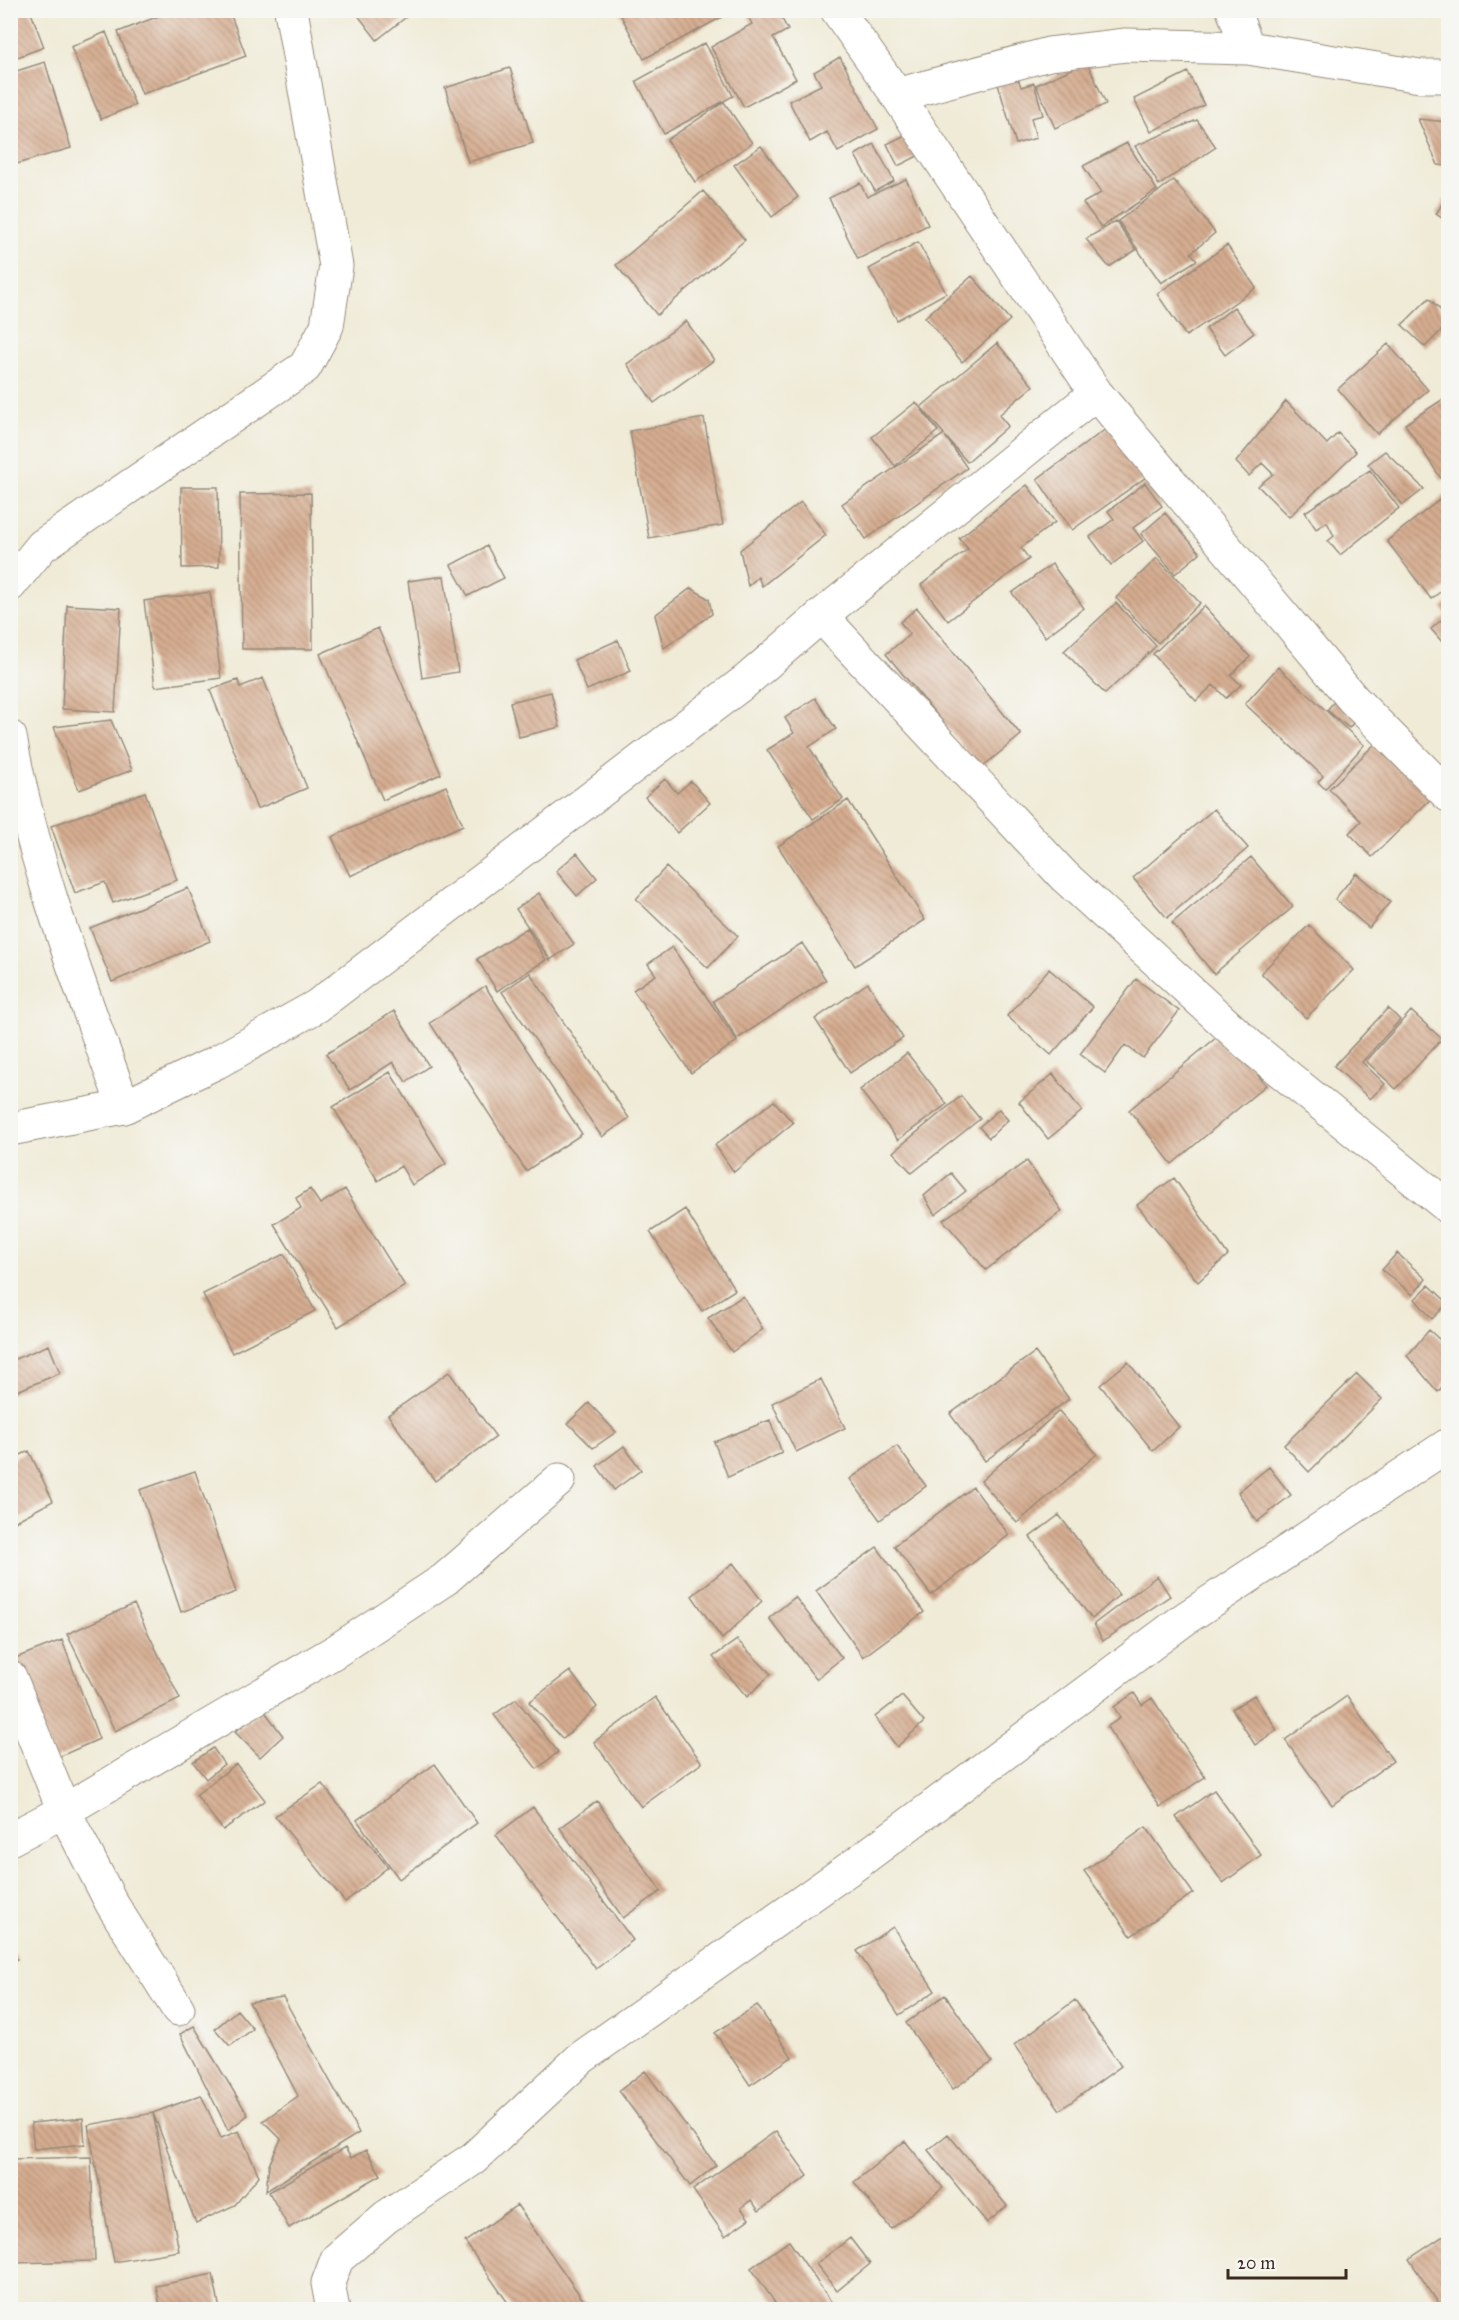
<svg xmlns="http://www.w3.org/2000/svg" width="1459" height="2320" font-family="'IM FELL Great Primer',serif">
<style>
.building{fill:url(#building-back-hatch)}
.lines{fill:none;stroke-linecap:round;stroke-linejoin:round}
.minor-casing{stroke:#968a7a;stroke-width:35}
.tertiary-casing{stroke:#968a7a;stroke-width:35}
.minor{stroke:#fff;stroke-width:33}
.tertiary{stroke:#fff;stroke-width:33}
</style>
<defs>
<pattern id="building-back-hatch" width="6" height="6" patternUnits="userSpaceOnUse" patternTransform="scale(1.5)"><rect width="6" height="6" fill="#d6ad91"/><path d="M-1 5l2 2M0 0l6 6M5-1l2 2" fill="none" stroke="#af8d76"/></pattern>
</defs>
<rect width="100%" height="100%" fill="#f6f6f2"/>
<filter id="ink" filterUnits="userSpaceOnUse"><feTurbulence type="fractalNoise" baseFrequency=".0167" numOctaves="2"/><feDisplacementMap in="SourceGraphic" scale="12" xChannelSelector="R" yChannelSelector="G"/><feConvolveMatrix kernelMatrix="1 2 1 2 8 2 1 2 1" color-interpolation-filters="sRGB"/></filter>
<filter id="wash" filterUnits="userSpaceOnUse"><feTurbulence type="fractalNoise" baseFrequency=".008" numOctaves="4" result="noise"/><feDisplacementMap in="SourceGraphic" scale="24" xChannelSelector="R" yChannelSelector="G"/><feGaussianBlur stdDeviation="1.35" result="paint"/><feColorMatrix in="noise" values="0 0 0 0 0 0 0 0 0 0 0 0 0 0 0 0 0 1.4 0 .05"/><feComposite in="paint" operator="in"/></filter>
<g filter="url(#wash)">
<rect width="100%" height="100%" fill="#f0ebd7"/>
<g id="blocks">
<path class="building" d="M10 10H30L44 47 10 60Z
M174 10H229L246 56 142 94 118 32Z
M354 10H415L377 40Z
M618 10H735L644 59Z
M747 10H777L788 30 773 38 796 79 744 107 711 47 752 24 745 11Z
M106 32 135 105 101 119 71 47Z
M705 43 733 96 664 134 636 81Z
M840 57 878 129 838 152 827 132 810 142 789 101 821 85 814 72Z
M45 62 71 148 10 166V73Z
M1087 62 1106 104 1055 128 1036 85Z
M510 68 533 143 468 162 445 88Z
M1188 72 1204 105 1151 132 1134 99Z
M1017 75 1021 87 1034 83 1043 115 1031 118 1036 138 1016 144 997 81Z
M724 102 752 143 695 182 667 140Z
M1418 119 1448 122V166L1438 165Z
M1197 120 1216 147 1159 185 1135 146Z
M913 131 924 153 898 166 887 144Z
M1127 143 1157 190 1101 227 1083 203 1101 193 1083 166Z
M874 144 894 181 875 191 855 155Z
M761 146 798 197 772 217 734 165Z
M906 179 928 225 858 259 829 198 860 183 867 197Z
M1174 180 1215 233 1191 253 1197 260 1161 283 1118 221Z
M703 191 745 240 657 315 616 265Z
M1448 194V222L1436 214Z
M1116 221 1136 250 1109 267 1086 239Z
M918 242 946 293 897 320 869 269Z
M1227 245 1256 288 1186 336 1157 294Z
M972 276 1010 320 962 362 925 317Z
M1429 298 1448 318V324L1425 347 1402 325Z
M1234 307 1254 333 1225 355 1206 329Z
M686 321 714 360 654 403 627 364Z
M997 343 1033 386 999 415 1008 426 967 462 945 436 967 468 866 539 842 504 944 434 921 407Z
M1388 344 1428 390 1377 434 1338 389Z
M1448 396V475L1442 480 1405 424Z
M1286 401 1327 444 1338 433 1356 452 1289 517 1258 486 1273 474 1262 463 1249 476 1236 462Z
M916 402 938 431 895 466 872 437Z
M704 418 723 525 649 538 630 431Z
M1110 426 1146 477 1072 530 1037 479Z
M1385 451 1424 489 1403 505 1368 464Z
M1370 470 1399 508 1340 555 1328 541 1334 536 1327 522 1316 529 1305 512Z
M1145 483 1162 506 1133 528 1143 541 1111 565 1090 537 1114 519 1108 511Z
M1027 485 1055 522 1021 548 1029 559 948 621 921 585 968 549 959 538Z
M181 487H218L219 567 182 568Z
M311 493 313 649H242L240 494Z
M1448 493V586L1431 599 1387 541Z
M801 502 826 535 762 586 758 577 748 586 740 550Z
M1165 513 1200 553 1175 574 1141 534Z
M487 546 504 578 468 596 451 565Z
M1157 558 1200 603 1158 643 1116 598Z
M1052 564 1084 608 1045 637 1012 593Z
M444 576 458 672 422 678 408 581Z
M691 588 709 599 712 614 664 648 655 615Z
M210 592 221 678 155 687 144 601Z
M1116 603 1156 646 1105 694 1064 651Z
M1448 603V649L1431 629 1447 615 1442 608Z
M67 605 121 608 115 712 62 709Z
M1204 606 1250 657 1231 675 1241 685 1226 698 1213 685 1196 701 1153 654Z
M917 608 1021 735 981 768 886 654 910 634 900 622Z
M378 628 441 774 383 800 320 654Z
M618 640 631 671 587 690 574 660Z
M1278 667 1364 745 1325 789 1318 782 1323 776 1245 704Z
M263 678 307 788 257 809 210 690 238 680 240 687Z
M551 692 560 727 519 737 510 702Z
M1341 694 1362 712 1349 728 1327 710Z
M815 698 836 729 809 747 843 799 813 819 767 750 794 733 785 718Z
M111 720 132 770 79 790 54 727Z
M1380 739 1435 795 1372 857 1349 833 1361 821 1329 789Z
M665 779 677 793 691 781 710 803 677 833 645 797Z
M446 786 463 825 350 876 332 837Z
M145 792 177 880 113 903 105 882 75 893 51 826Z
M848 800 925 920 855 966 778 846Z
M1214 809 1248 848 1167 918 1133 878Z
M577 853 597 878 577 896 556 871Z
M1251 857 1293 907 1214 974 1172 923Z
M666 867 738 936 708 968 636 899Z
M1356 873 1390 902 1369 928 1335 899Z
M188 888 210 941 112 982 90 928Z
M539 893 574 944 550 960 516 909Z
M1309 925 1354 970 1306 1018 1261 973Z
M527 928 546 960 497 991 477 959Z
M802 943 826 980 737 1039 713 1001Z
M672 947 737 1041 691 1073 633 990 656 975 648 964Z
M1049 969 1093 1007 1051 1055 1007 1016Z
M530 973 629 1118 602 1137 502 992Z
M1136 979 1179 1011 1143 1058 1125 1045 1105 1073 1080 1054Z
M868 983 903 1038 850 1073 815 1019Z
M485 986 582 1134 526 1171 430 1023Z
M1388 1008 1400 1020 1362 1062 1385 1084 1370 1099 1334 1066Z
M394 1011 429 1066 406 1082 393 1062 350 1090 326 1054Z
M1411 1011 1442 1039 1396 1089 1366 1061Z
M1223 1032 1266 1085 1172 1164 1129 1110Z
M907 1053 947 1104 898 1140 860 1090Z
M390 1072 446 1164 412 1185 401 1166 378 1181 333 1107Z
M1053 1074 1082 1111 1048 1139 1019 1102Z
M961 1096 980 1119 912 1173 893 1152Z
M774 1101 793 1123 734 1172 715 1145Z
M999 1109 1008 1120 989 1138 979 1127Z
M1027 1161 1062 1211 986 1270 943 1220Z
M951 1173 966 1191 935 1215 924 1196Z
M1174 1178 1228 1255 1198 1282 1137 1205Z
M310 1189 320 1204 345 1189 405 1286 338 1327 274 1224 301 1208 296 1198Z
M685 1209 735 1290 702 1311 650 1232Z
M1397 1253 1426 1279 1413 1295 1382 1270Z
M284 1254 315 1311 232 1353 203 1294Z
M1429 1285 1448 1303 1432 1319 1415 1299Z
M743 1296 763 1329 732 1352 708 1318Z
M1429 1330 1448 1347V1379L1438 1392 1407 1356Z
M49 1345 60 1373 10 1394V1361Z
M1035 1352 1069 1399 985 1461 950 1414Z
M1128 1362 1179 1427 1153 1451 1100 1385Z
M449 1372 496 1437 435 1481 388 1415Z
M1357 1374 1382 1399 1309 1472 1284 1445Z
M821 1379 845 1428 796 1452 772 1403Z
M589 1403 616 1432 593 1448 568 1423Z
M1059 1411 1097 1454 1017 1523 981 1481Z
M770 1420 782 1453 728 1477 714 1442Z
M624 1446 641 1470 614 1490 597 1466Z
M897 1446 926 1486 880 1520 850 1479Z
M29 1451 53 1501 10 1524V1460Z
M1269 1467 1291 1495 1257 1522 1238 1492Z
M195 1471 236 1592 181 1612 140 1490Z
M973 1487 1009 1535 931 1595 894 1546Z
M1059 1515 1119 1595 1092 1619 1030 1537Z
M877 1547 924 1612 863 1657 816 1591Z
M733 1563 762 1601 722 1639 692 1596Z
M1157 1576 1170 1596 1103 1641 1094 1624Z
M795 1597 842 1658 816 1679 769 1618Z
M134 1604 180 1699 115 1731 67 1634Z
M62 1640 99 1739 54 1759 13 1659Z
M737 1640 771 1674 747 1697 713 1657Z
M570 1671 597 1707 563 1739 529 1702Z
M1134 1693 1142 1705 1152 1698 1205 1777 1160 1807 1107 1727 1120 1718 1114 1707Z
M1254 1695 1277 1730 1255 1745 1232 1709Z
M902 1696 924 1722 897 1747 875 1717Z
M1347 1696 1393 1761 1332 1805 1285 1740Z
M655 1697 702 1763 641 1807 594 1742Z
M516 1699 558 1752 537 1769 494 1715Z
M263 1709 283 1736 260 1757 235 1732Z
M213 1748 224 1764 206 1779 193 1762Z
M236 1764 265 1800 223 1830 196 1795Z
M435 1764 477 1823 399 1879 357 1820Z
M322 1784 388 1867 345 1902 275 1816Z
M1214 1790 1261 1855 1223 1883 1176 1817Z
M597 1801 661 1891 623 1918 560 1828Z
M533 1807 633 1940 596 1969 496 1835Z
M1146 1827 1193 1893 1131 1936 1084 1871Z
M893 1927 935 1991 899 2015 857 1951Z
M10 1943 17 1959 10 1962Z
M945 1995 992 2062 953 2089 906 2023Z
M283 1997 359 2133 266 2191 269 2165 281 2139 263 2121 298 2096 249 2002Z
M1075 2000 1121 2066 1060 2110 1014 2045Z
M757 2005 792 2057 750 2085 715 2033Z
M237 2010 253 2029 230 2046 215 2029Z
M194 2026 248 2115 228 2130 180 2034Z
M645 2071 716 2165 690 2186 619 2091Z
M201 2095 221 2138 239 2131 259 2176 235 2205 196 2223 153 2113Z
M153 2113 179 2251 114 2262 88 2125Z
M83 2118 85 2144 34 2149 31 2123Z
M776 2131 808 2176 759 2211 751 2200 741 2208 749 2219 725 2236 693 2190Z
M948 2134 1007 2206 987 2223 928 2150Z
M905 2141 943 2188 891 2229 854 2182Z
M345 2148 351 2158 366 2150 381 2175 289 2228 269 2192Z
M91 2157 95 2261 10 2263V2159Z
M517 2205 590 2310H513L465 2242Z
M1448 2233V2310H1443L1409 2259Z
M850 2238 870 2264 837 2291 816 2264Z
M789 2241 837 2310H780L751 2268Z
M213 2274 220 2310H161L156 2286Z"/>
</g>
</g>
<g filter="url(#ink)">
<use href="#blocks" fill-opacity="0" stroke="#968a7a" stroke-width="1.5"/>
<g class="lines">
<g class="minor-casing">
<path id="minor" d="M1233 10 1248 48
M897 95 1049 54 1126 45 1248 48 1420 76H1448
M10 585 42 546 305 367 327 326 336 266 291 10
M821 616 1064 876 1251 1047 1448 1207
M10 737C33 865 80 985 124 1107
M10 1677 64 1811 112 1904 178 2009
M10 1839 64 1811 336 1651 445 1579 559 1480
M333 2310 328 2283 337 2259 386 2217 474 2158 581 2058 853 1866 1186 1618 1448 1445"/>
</g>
<g class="tertiary-casing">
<path id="tertiary" d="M837 10 897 95 1096 393 1353 699 1448 795
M10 1129 124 1107 217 1062 317 1006 747 680 821 616 1096 393"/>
</g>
<use href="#minor" class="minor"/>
<use href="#tertiary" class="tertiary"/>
</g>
</g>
<rect width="1459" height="2320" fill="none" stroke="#f6f6f2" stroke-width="36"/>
<path d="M1228 2269v9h118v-9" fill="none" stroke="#3b2a1e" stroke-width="3"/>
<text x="1237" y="2269" font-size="18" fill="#3b2a1e" stroke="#f6f6f2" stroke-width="4.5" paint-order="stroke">20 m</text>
</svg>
